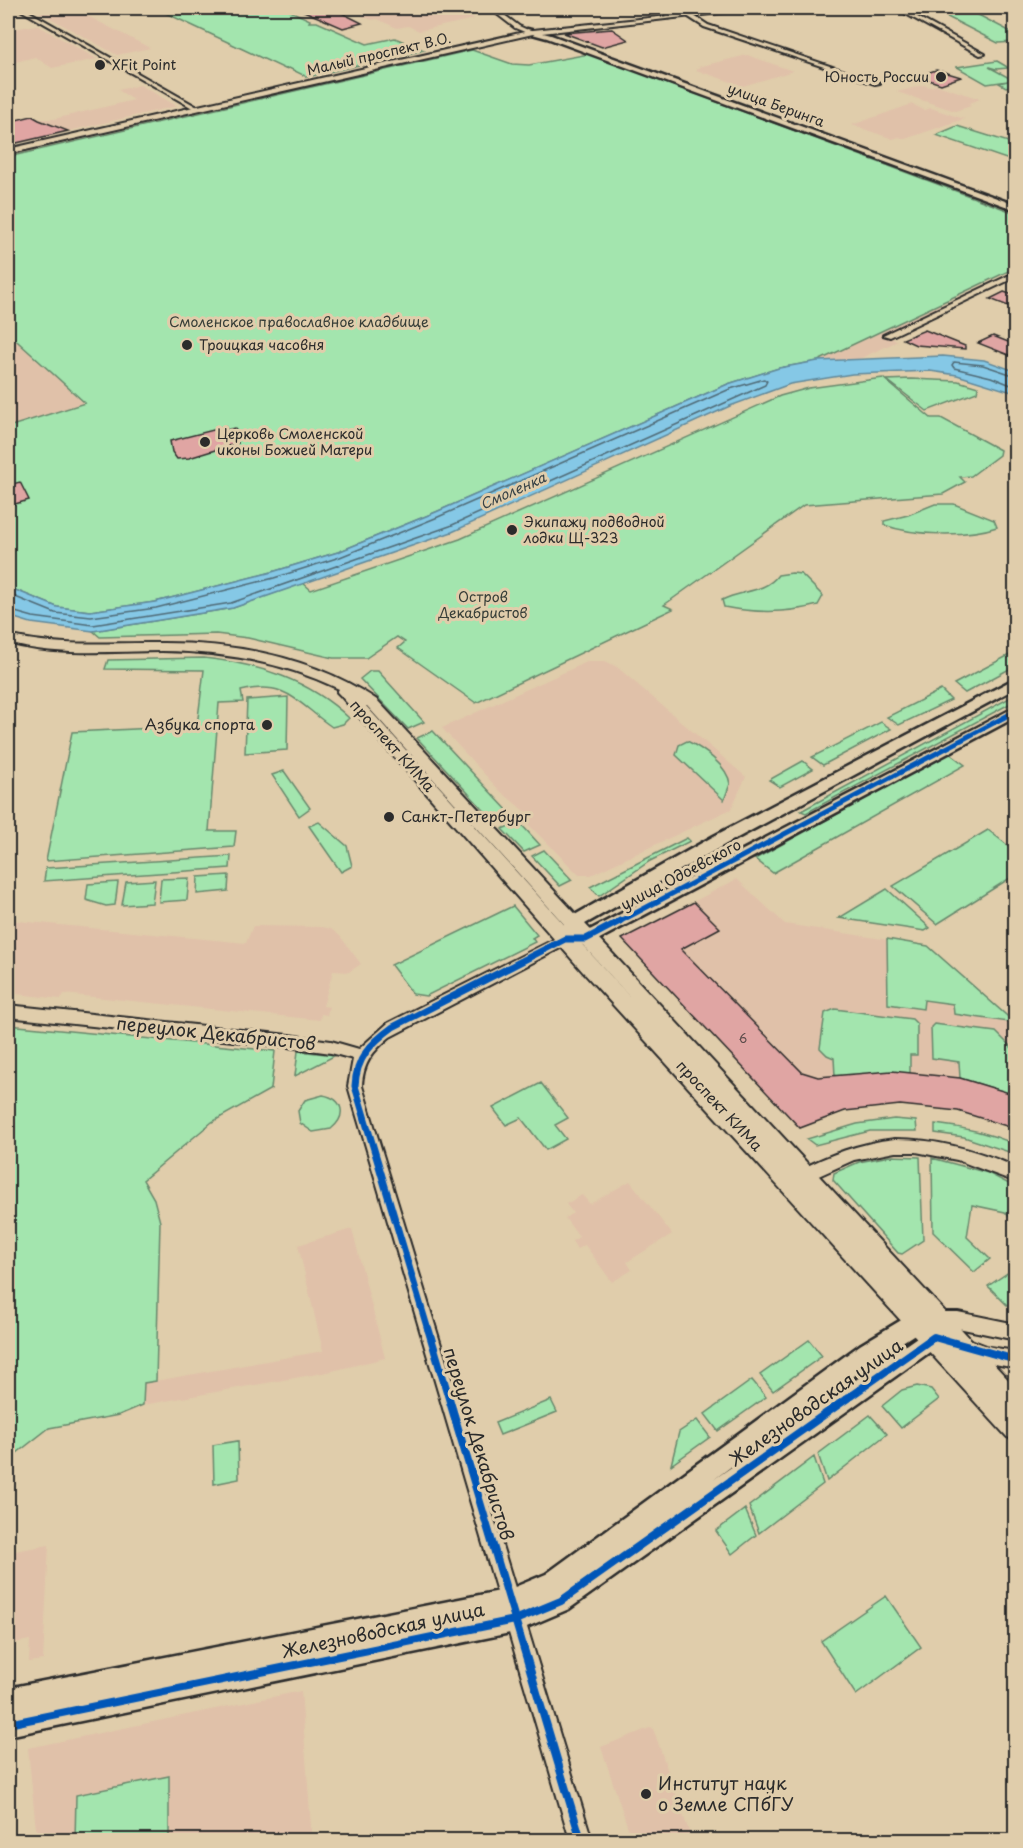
<svg xmlns="http://www.w3.org/2000/svg" width="1023" height="1848" font-family="'Playpen Sans',sans-serif">
<style>
.built{fill:#e0c1a9}
.green{fill:#a3e5ae;stroke:#67886c;stroke-width:1.5}
.water{fill:#85c8e6;stroke:#61899b;stroke-width:1.5}
.lines{fill:none;stroke-linecap:round;stroke-linejoin:round}
.shore{stroke:#4f6a76;stroke-width:1.5}
.building{fill:#e0a5a3;stroke:#2b2b2b;stroke-width:1.5}
.minor-casing{stroke:#2b2b2b;stroke-width:4}
.tertiary-casing{stroke:#2b2b2b;stroke-width:5}
.secondary-casing{stroke:#2b2b2b;stroke-width:4}
.minor{fill:#e0cdab;fill-rule:evenodd}
.tertiary{fill:#e0cdab;fill-rule:evenodd}
.secondary{fill:#e0cdab;fill-rule:evenodd}
.cycleway-far2-casing{stroke:#e0cdab;stroke-width:8}
.cycleway-far1-casing{stroke:#e0cdab;stroke-width:10}
.cycleway-casing{stroke:#e0cdab;stroke-width:12}
.cycleway-far2{stroke:#0057b8;stroke-width:5}
.cycleway-far1{stroke:#0057b8;stroke-width:7}
.cycleway{stroke:#0057b8;stroke-width:8}
.poi-dot{fill:#2b2b2b;stroke:#e0cdab;stroke-width:2}
.labels{text-anchor:middle;stroke-width:6;stroke-linejoin:round;paint-order:stroke}
.number-label{font-size:12px;fill:#584a49}
.far-street-label{font-size:14px;fill:#2b2b2b;stroke:#e0cdab}
.far-poi-label{font-size:14px;fill:#2b2b2b;stroke:#e0cdab;text-anchor:start}
.far-park-label{font-size:14px;fill:#373e38;stroke:#e0cdab}
.far-water-label{font-size:14px;font-style:italic;fill:#384347;stroke:#e0cdab}
.poi-label{font-size:15px;fill:#2b2b2b;stroke:#e0cdab;text-anchor:end}
.street-label{font-size:15px;fill:#2b2b2b;stroke:#e0cdab}
.near-street-label{font-size:18px;fill:#2b2b2b;stroke:#e0cdab}
.near-poi-label{font-size:18px;fill:#2b2b2b;stroke:#e0cdab;text-anchor:start}
</style>
<rect width="100%" height="100%" fill="#e0cdab"/>
<filter id="ink" filterUnits="userSpaceOnUse"><feTurbulence type="fractalNoise" baseFrequency=".0167" numOctaves="2"/><feDisplacementMap in="SourceGraphic" scale="12" xChannelSelector="R" yChannelSelector="G"/><feConvolveMatrix kernelMatrix="1 2 1 2 8 2 1 2 1" color-interpolation-filters="sRGB"/></filter>
<g filter="url(#ink)">
<path class="built" d="M32 8H72L150 48 117 55Z
M352 8H469L480 15 471 17 474 19 419 31 408 26 397 28 377 19 372 20 361 16 367 14Z
M37 25 97 59 52 68 35 57 8 64V30Z
M747 55 793 71 743 86 696 70 700 68 698 67Z
M140 85 177 106 8 145V121L32 116 37 119H54L134 100 118 90Z
M924 85 930 87 937 85 980 99 968 104 971 106 955 111 897 92Z
M912 104 924 110 931 108 964 119 905 139 899 137 893 139 852 125Z
M939 303 948 306 885 335 898 341 859 359 818 361Z
M8 333 85 404 8 427Z
M589 661H605L617 667 746 777 731 809 591 875H579L528 824 529 815 499 790 442 728Z
M737 879 785 924 928 946 1015 1023V1129L958 1111 900 1105 845 1111 800 1128 622 939Z
M8 920 246 943 253 926 322 927 331 929 340 936 361 964 349 972 333 971 323 1006 329 1007 327 1015 321 1014 320 1020 64 994 61 999 8 993Z
M630 1181 672 1234 627 1262 632 1270 612 1282 585 1245 577 1249 572 1241 579 1237 565 1218 573 1213 566 1204 582 1195 590 1204Z
M352 1229 385 1358 328 1372 143 1405 144 1383 323 1351 298 1245Z
M49 1545 43 1660 29 1662 30 1640 10 1644 8 1559 15 1551Z
M301 1691 312 1840H37L28 1748Z
M652 1727 655 1734 692 1840H632L601 1747Z"/>
<path class="green" d="M155 8H284L310 20 309 22H317L367 44 395 38 424 50 307 77 289 68 285 69Z
M930 8H965L1015 34V42L998 43Z
M472 50 512 64 529 65 589 54 1015 213V268L818 361 779 368 728 384 436 512 338 552 272 572 155 602 90 611 57 607 8 587V427L85 403 8 333V157Z
M997 61 1009 68 996 69 989 67 1015 81V85L1006 87 999 83 1008 81 987 84 957 67Z
M957 126 1015 144V162L936 135Z
M883 378 931 418H941L1000 450 999 455 971 476 960 477 965 482 943 494 804 505 664 605 673 609 476 703 398 648 405 642 397 637 366 658H333L248 638 216 634 100 637 93 631 233 608 303 583 311 590 460 539 780 396 809 388Z
M911 379 958 381 978 387 977 392 927 411 887 380Z
M935 504H954L994 520 997 527C967 537 914 536 884 525V521L908 515Z
M792 573 801 574 823 596 818 605C788 613 755 613 724 607L722 600C741 590 765 593 778 575Z
M1015 652V666L965 693 954 684Z
M204 658C259 664 309 680 349 718L343 724 332 727C298 704 287 679 241 691L243 702 219 703 209 831H236L234 847 46 861 72 732 197 726 204 670 105 669 108 660Z
M370 671H378L424 722 408 729 360 679Z
M941 690 951 700 899 725 887 717Z
M1015 695V701L806 813 801 811Z
M288 697 287 750 245 753 247 700Z
M881 722 891 729 823 765 812 757Z
M433 731 510 813 494 821 417 738Z
M687 741C702 748 728 766 730 784L724 800 676 755 679 745Z
M949 753 965 765 773 873 755 859Z
M803 761 813 769 780 787 769 780Z
M284 771 310 808 299 816 272 775Z
M319 822 347 846 352 866 341 872 309 826Z
M519 822 540 845 524 852 502 829Z
M988 830 1015 851V875L937 924 893 886Z
M687 838 690 841 650 861 599 896 590 887Z
M544 850 572 880 560 886 532 856Z
M231 856 230 868 44 881 46 868Z
M229 875 228 891 197 894 198 877Z
M189 878 187 900 159 902 161 879Z
M155 880 152 903 122 905 126 882Z
M118 882 115 905 106 906 86 900 88 884Z
M887 889 930 928 925 931 839 918Z
M513 906 537 935 532 938 535 942 426 996 413 994 391 965Z
M887 939 928 946 1015 1023 954 1014 953 1004 924 1000 923 1009 888 1004Z
M835 1009 912 1019 917 1024V1055H910V1073L835 1076 834 1058 827 1055 820 1048 825 1013Z
M934 1024 996 1032 1015 1051V1095L960 1078 959 1062 932 1058 931 1027Z
M8 1025 275 1051 271 1089 212 1122 143 1180 154 1199 160 1222 156 1381 144 1383 143 1405 119 1415 49 1428 8 1460Z
M298 1051 336 1055 295 1076Z
M541 1083 568 1118 555 1125 566 1139 546 1150 521 1118 506 1125 493 1108Z
M323 1095C344 1099 347 1116 331 1129L313 1132 300 1123 298 1111 305 1100Z
M894 1119 916 1121 917 1131H870L815 1145 807 1139 857 1124Z
M935 1124C963 1127 989 1133 1015 1144V1154L964 1137 935 1133Z
M890 1156 920 1157 923 1240 902 1254 898 1253 833 1180 834 1173 859 1162Z
M932 1158 988 1173 1015 1187V1223L1005 1212 972 1205 967 1237 990 1259 974 1272 933 1232Z
M1015 1268V1308L1008 1306 988 1286Z
M809 1340 822 1356 773 1391 760 1375Z
M752 1380 766 1397 718 1431 705 1414Z
M917 1386 931 1389 939 1399 901 1428 882 1406 902 1390Z
M551 1400 557 1412 500 1435 495 1423Z
M870 1415 887 1434 827 1481 818 1454Z
M697 1420 710 1437 671 1465 679 1432Z
M238 1441 239 1479 214 1484 213 1445Z
M814 1457 823 1484 759 1533 749 1506Z
M745 1509 756 1535 732 1554 716 1531Z
M886 1596 921 1647 856 1695 821 1641Z
M169 1776V1840H75L76 1795Z"/>
<path class="water" d="M943 356 984 360 1015 371V393L957 375 930 371 852 374 790 384 730 406 452 532 233 608 93 631 31 623 8 616V587L57 607 90 611 155 602 272 572 338 552 436 512 728 384 779 368 818 361Z"/>
<g class="lines">
<path class="shore" d="M1016 376 983 365 954 362 952 365 954 368 991 377 1016 387
M8 594 55 613 91 617 156 608 274 578 340 557 438 517 730 389 764 379 767 381 765 385 450 526 231 603 93 625 33 617 8 610"/>
</g>
<path class="building" d="M297 8H332L362 23 343 28Z
M612 29 628 40 602 47 564 33Z
M936 70 944 72 961 77 941 84 917 76Z
M32 116 39 120 68 131 8 145V122Z
M1004 292 1016 296V309L990 299Z
M925 330 965 346V349L916 345 903 339Z
M993 336 1016 345V358L978 343Z
M225 427 227 430 234 428 243 439 236 440 238 443 189 458 177 459 172 452 170 441Z
M20 482 29 500 8 506V485Z
M694 902 720 928 681 949 802 1072 818 1077 892 1071 960 1078 1016 1095V1129L958 1111 900 1105 845 1111 800 1128 622 939Z"/>
<g class="lines">
<g class="minor-casing">
<path id="minor" d="M17 8H23L201 109 196 110Z
M489 8H495L519 26 530 31 527 33 515 28Z
M895 8H901L985 54 980 55Z
M687 14H691L708 25 880 83 875 84 704 27 687 16Z
M1016 272V277L890 337 883 335Z
M565 934 570 935 572 939 570 943 390 1037C373 1051 363 1063 362 1086L592 1840H570L348 1086 353 1059 331 1053 288 1047 8 1017V1005L288 1035 331 1041 359 1049 388 1023Z
M895 1139C938 1139 977 1150 1016 1167V1182L957 1160 916 1152H895L854 1160 803 1183 797 1181 795 1176 797 1171C829 1155 859 1143 895 1139Z
M936 1312H958L1016 1324V1340L958 1328H936L930 1326 927 1320 930 1314Z
M966 1338 989 1347 1016 1351V1368L989 1363 960 1352 957 1346 960 1340Z"/>
</g>
<g class="tertiary-casing">
<path id="tertiary" d="M654 8H661L674 17 669 18Z
M527 29 551 35 1016 205V210L547 38 525 32Z
M1016 678V688L726 844 578 928 576 933H584L1016 707V717L592 943 586 945 559 943 557 939 566 920 714 836Z
M918 1310 933 1313 936 1320 933 1327 921 1330 876 1359 713 1480 927 1330 934 1327 941 1330 945 1337 941 1344 569 1609 515 1632 8 1736V1688L510 1589 546 1574 860 1345Z"/>
</g>
<g class="secondary-casing">
<path id="secondary" d="M745 8H763L533 34 8 154V149L533 30Z
M8 635C60 648 110 642 163 643 239 643 314 658 377 700L1016 1388V1440L1007 1437 583 972 340 695 337 692 339 689C284 662 223 652 162 651 109 651 59 657 8 643ZM366 706H367L638 1006Z"/>
</g>
<use href="#minor" class="minor"/>
<use href="#tertiary" class="tertiary"/>
<use href="#secondary" class="secondary"/>
<g class="cycleway-far2-casing">
<path id="cycleway-far2" d="M617 923 1016 711"/>
</g>
<g class="cycleway-far1-casing">
<path id="cycleway-far1" d="M428 1330 355 1086C356 1058 371 1043 393 1027L565 939H586L620 921"/>
</g>
<g class="cycleway-casing">
<path id="cycleway" d="M428 1328 581 1840
M8 1724 515 1620 561 1601 934 1337 1016 1360"/>
</g>
<use href="#cycleway-far2" class="cycleway-far2"/>
<use href="#cycleway-far1" class="cycleway-far1"/>
<use href="#cycleway" class="cycleway"/>
</g>
</g>
<g class="poi-dot">
<circle cx="100" cy="65" r="6"/>
<circle cx="941" cy="77" r="6"/>
<circle cx="187" cy="345" r="6"/>
<circle cx="205" cy="442" r="6"/>
<circle cx="512" cy="530" r="6"/>
<circle cx="267" cy="725" r="6"/>
<circle cx="389" cy="817" r="6"/>
<circle cx="646" cy="1794" r="6"/>
</g>
<g class="labels">
<g class="number-label">
<text x="743" y="1043">6</text>
</g>
<g class="far-street-label">
<text transform="translate(379 54) rotate(-13)" y="5">Малый проспект В.О.</text>
<text transform="translate(776 105) rotate(20)" y="5">улица Беринга</text>
</g>
<g class="far-poi-label">
<text x="112" y="70">XFit Point</text>
<text x="929" y="82" text-anchor="end">Юность России</text>
<text x="199" y="350">Троицкая часовня</text>
<text x="217" y="439">Церковь Смоленской<tspan x="217" dy="16">иконы Божией Матери</tspan></text>
<text x="524" y="527">Экипажу подводной<tspan x="524" dy="16">лодки Щ-323</tspan></text>
</g>
<g class="far-park-label">
<text x="299" y="327">Смоленское православное кладбище</text>
<text x="483" y="602">Остров<tspan x="483" dy="16">Декабристов</tspan></text>
</g>
<g class="far-water-label">
<text transform="translate(513 491) rotate(-24)" y="5">Смоленка</text>
</g>
<g class="poi-label">
<text x="255" y="730">Азбука спорта</text>
<text x="401" y="822" text-anchor="start">Санкт-Петербург</text>
</g>
<g class="street-label">
<text transform="translate(392 746) rotate(48)" y="5">проспект КИМа</text>
<text transform="translate(681 875) rotate(-28)" y="5">улица Одоевского</text>
<text transform="translate(719 1106) rotate(47)" y="5">проспект КИМа</text>
</g>
<g class="near-street-label">
<text transform="translate(216 1034) rotate(6)" y="6">переулок Декабристов</text>
<text transform="translate(816 1403) rotate(-35)" y="6">Железноводская улица</text>
<text transform="translate(478 1444) rotate(73)" y="6">переулок Декабристов</text>
<text transform="translate(383 1631) rotate(-12)" y="6">Железноводская улица</text>
</g>
<g class="near-poi-label">
<text x="658" y="1790">Институт наук<tspan x="658" dy="21">о Земле СПбГУ</tspan></text>
</g>
</g>
<rect width="1023" height="1848" fill="none" stroke="#e0cdab" stroke-width="30"/>
<rect x="15" y="15" width="993" height="1818" fill="none" stroke="#2b2b2b" stroke-width="2" filter="url(#ink)"/>
</svg>
